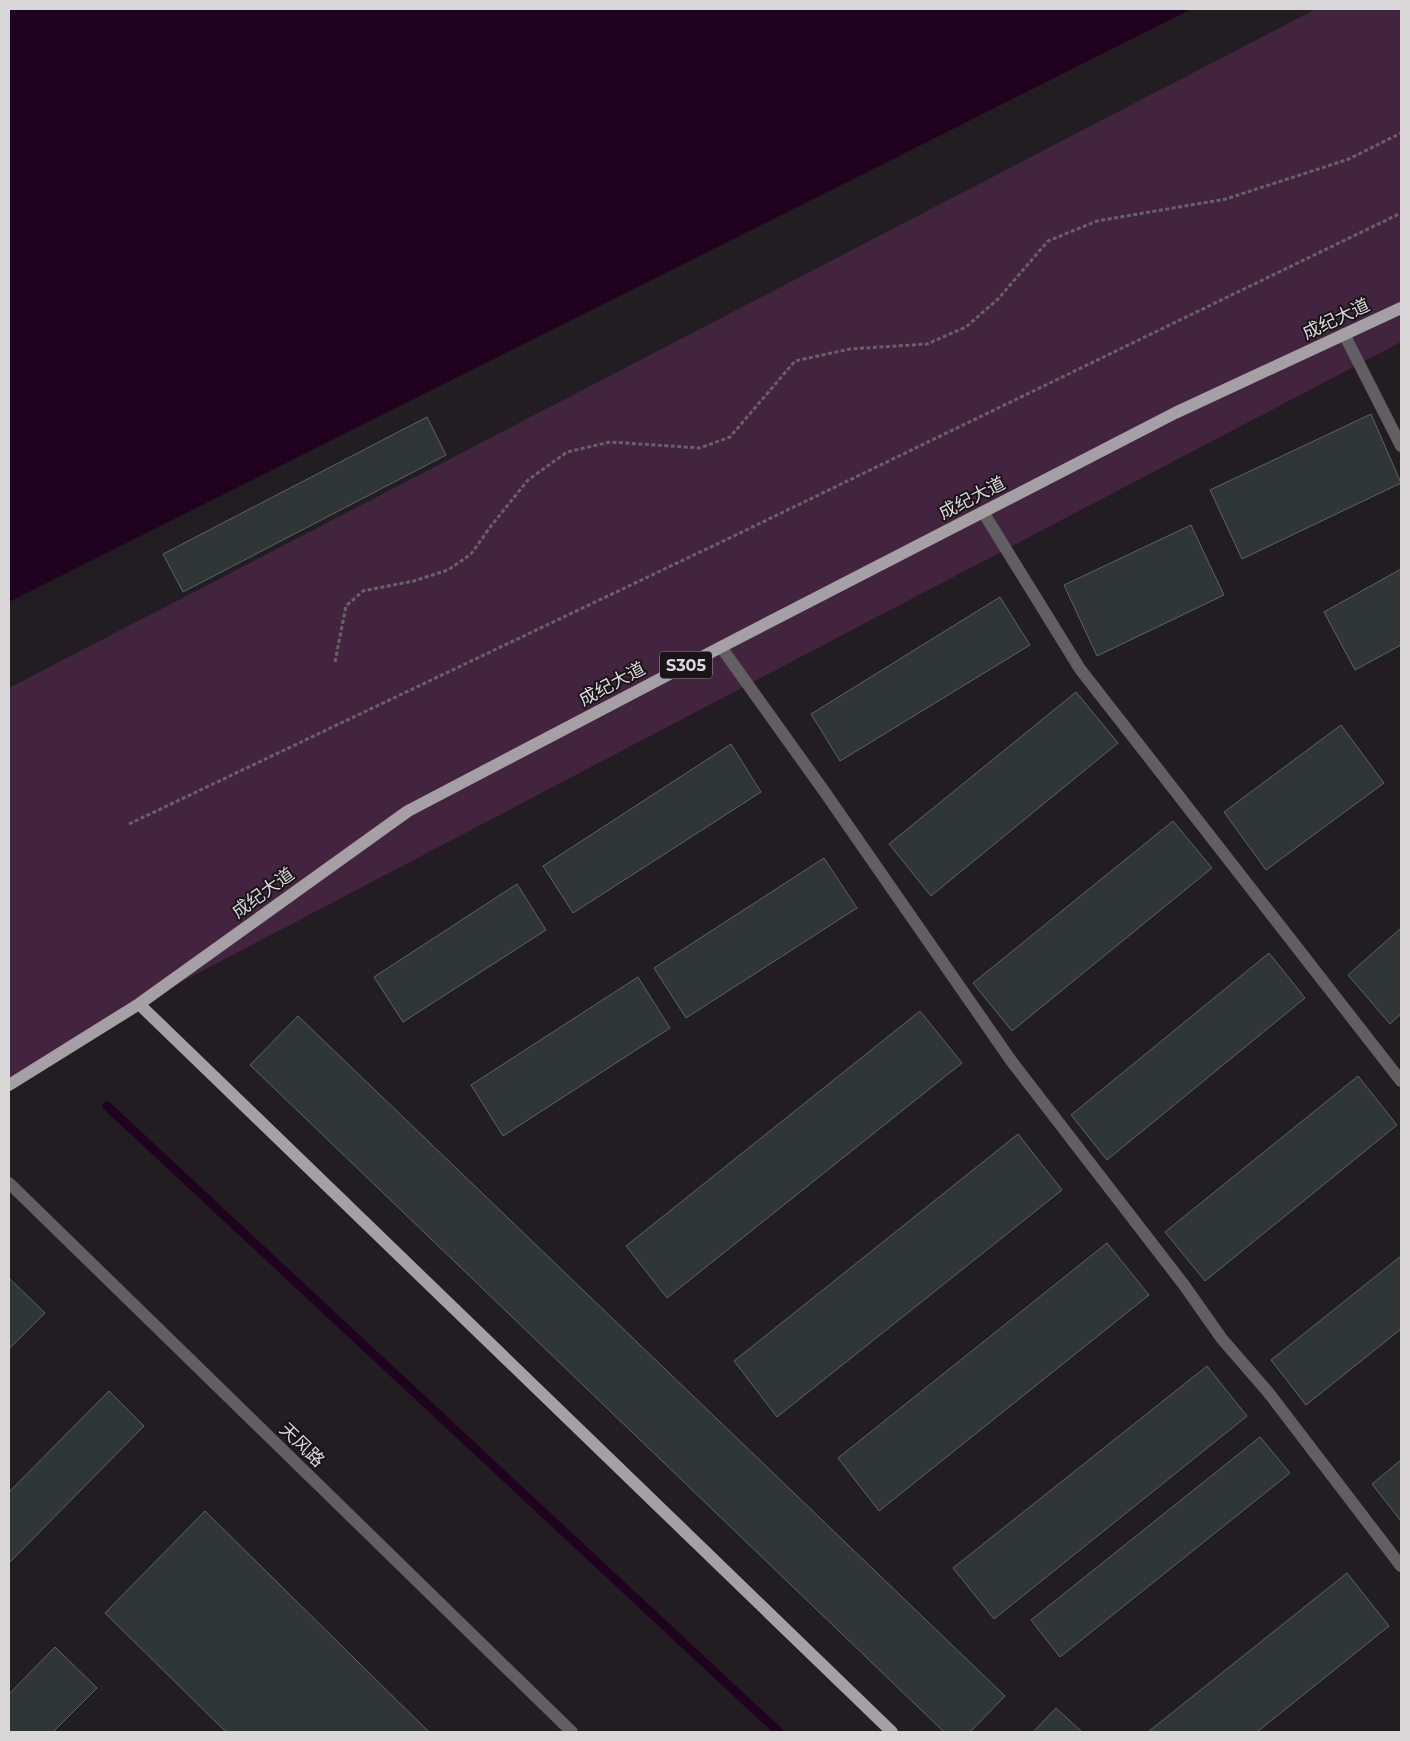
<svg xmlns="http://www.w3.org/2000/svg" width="1410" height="1741" font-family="Montserrat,'Noto Sans SC',sans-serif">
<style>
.green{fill:#42243f}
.water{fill:#1f021d}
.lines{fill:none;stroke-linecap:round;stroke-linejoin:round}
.stream{stroke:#1f021d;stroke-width:9}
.building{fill:#303636;stroke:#5d6463}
.path{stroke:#666265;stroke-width:3;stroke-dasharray:4 2.5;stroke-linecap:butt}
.minor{stroke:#615f61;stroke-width:12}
.major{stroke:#a4a0a4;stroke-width:12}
.labels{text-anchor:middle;stroke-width:4;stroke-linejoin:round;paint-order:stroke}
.shield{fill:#181417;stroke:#a09c9f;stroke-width:1}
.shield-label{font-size:16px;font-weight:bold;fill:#dad7d9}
.street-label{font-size:18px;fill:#dad7d9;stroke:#181417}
</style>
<rect width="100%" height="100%" fill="#211d21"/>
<path class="green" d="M1316 9H1401V342L139 1004 9 1079V688Z"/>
<path class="water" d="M9 9H1192L9 602Z"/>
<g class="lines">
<path class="stream" d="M107 1106 779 1732"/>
</g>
<path class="building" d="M1371 414 1401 483 1242 559 1210 490Z
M427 417 446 455 183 592 163 554Z
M1191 525 1224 595 1097 656 1064 585Z
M1401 569V645L1355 670 1324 612Z
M1000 597 1030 645 840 761 811 714Z
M1076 692 1118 743 931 896 889 844Z
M1341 725 1384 783 1266 870 1224 812Z
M731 744 761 792 573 913 543 866Z
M1173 821 1212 868 1012 1031 973 983Z
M824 858 857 908 686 1018 654 968Z
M517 884 546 930 403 1022 374 977Z
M1401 928V1014L1390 1024 1348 975Z
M1269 953 1305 998 1107 1160 1071 1115Z
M638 977 670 1028 503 1136 471 1085Z
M920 1011 962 1063 667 1298 626 1246Z
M298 1016 1005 1696 970 1732H944L250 1065Z
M1358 1076 1397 1125 1205 1281 1165 1232Z
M1018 1134 1062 1190 777 1417 734 1361Z
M1107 1243 1149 1295 879 1511 838 1458Z
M1401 1256V1329L1306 1405 1271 1360Z
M10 1279 45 1313 9 1349V1280Z
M1207 1366 1247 1416 994 1619 953 1568Z
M109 1391 144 1426 9 1563V1492Z
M1260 1437 1290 1473 1060 1657 1031 1620Z
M1401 1460V1521L1372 1484Z
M205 1511 429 1732H226L105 1613Z
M1347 1573 1389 1626 1257 1732H1148Z
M55 1647 97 1688 53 1732H9V1694Z
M1056 1708 1082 1732H1033Z"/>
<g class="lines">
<path class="path" d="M335 662 346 606 363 591 414 581 448 570 471 554 491 526 528 480 567 452 610 442 700 448 730 437 795 361 850 349 927 344 966 327 998 299 1048 241 1097 221 1226 199 1349 159 1401 133
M129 824 738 534 1401 213"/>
<path class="minor" d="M1344 334 1401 446
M983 512 1080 669 1401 1081
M721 647 824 791 1012 1062 1184 1285 1222 1339 1268 1392 1401 1566
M9 1183 572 1732"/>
<path class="major" d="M139 1004 892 1732
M9 1085 139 1004 408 811 721 647 1175 413 1401 308"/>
</g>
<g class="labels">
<rect class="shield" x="660" y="651.5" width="52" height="27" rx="4"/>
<g class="shield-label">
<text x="686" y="671">S305</text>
</g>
<g class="street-label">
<text transform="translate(1336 319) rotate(-25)" y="6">成纪大道</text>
<text transform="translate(972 498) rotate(-27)" y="6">成纪大道</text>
<text transform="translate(612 684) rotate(-28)" y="6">成纪大道</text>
<text transform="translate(263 893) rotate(-36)" y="6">成纪大道</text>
<text transform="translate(302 1445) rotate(44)" y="6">天风路</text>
</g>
</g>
<rect width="1410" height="1741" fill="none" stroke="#dad7d9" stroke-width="20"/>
</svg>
